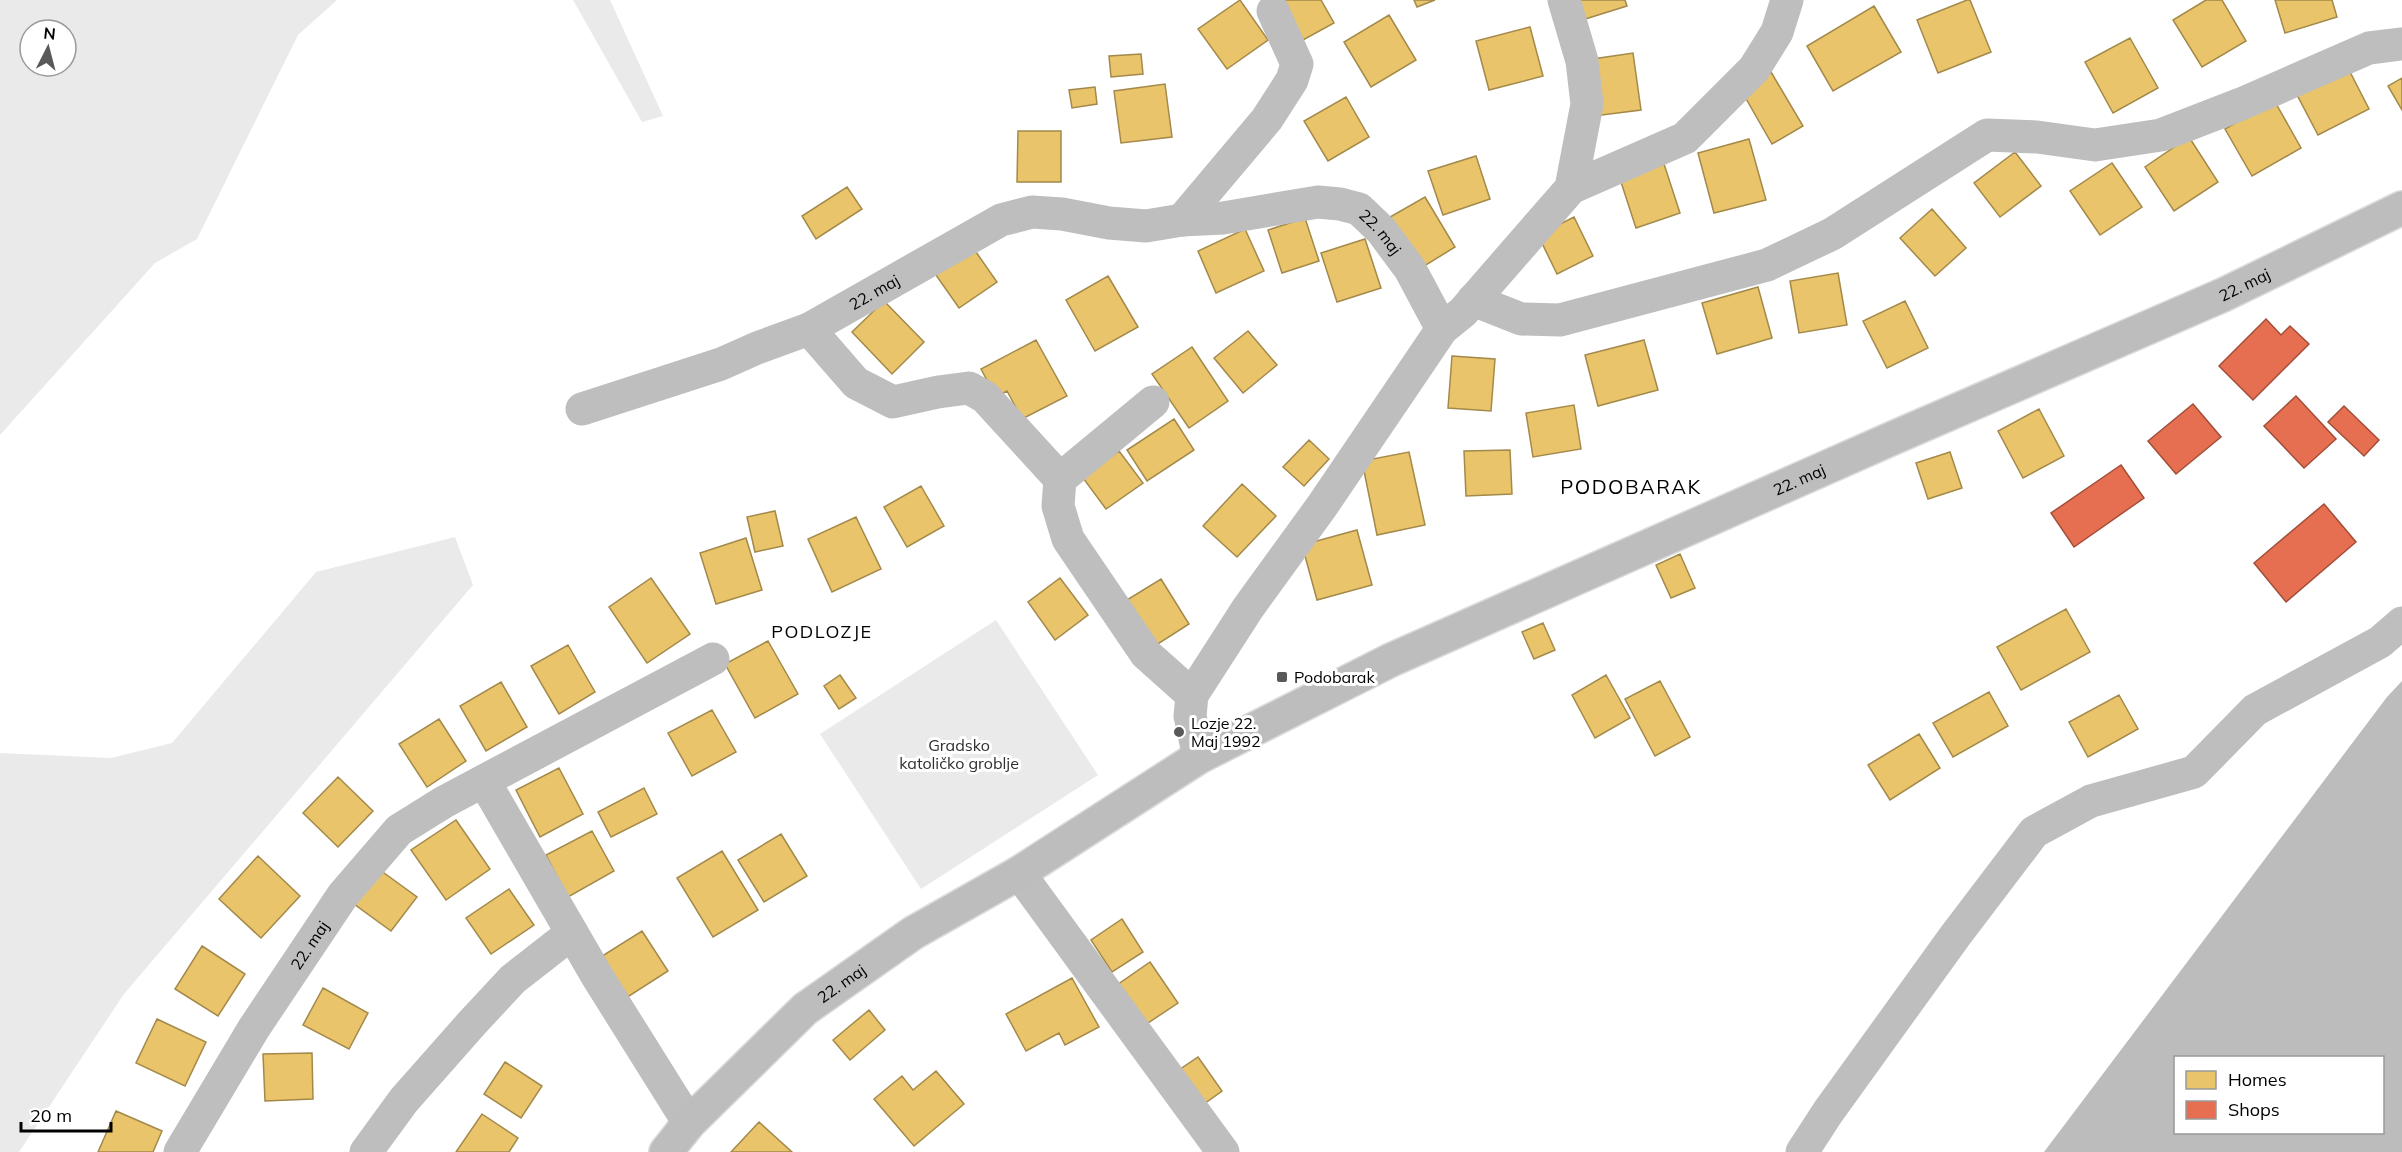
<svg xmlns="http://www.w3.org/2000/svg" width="2402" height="1152" font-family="Mulish,sans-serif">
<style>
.green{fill:#eaeaea;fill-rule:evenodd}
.water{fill:#bcbcbc;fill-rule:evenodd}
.homes{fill:#e9c46a;stroke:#a3894a;stroke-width:1.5}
.shops{fill:#e76f51;stroke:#a24e39;stroke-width:1.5}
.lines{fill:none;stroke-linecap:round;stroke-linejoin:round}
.major-casing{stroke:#dbdbdb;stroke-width:36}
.minor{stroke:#bebebe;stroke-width:33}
.major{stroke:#bdbdbd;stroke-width:33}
.poi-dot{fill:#595959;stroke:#fff;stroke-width:2}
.labels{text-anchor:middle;stroke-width:6;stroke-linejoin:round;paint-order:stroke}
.street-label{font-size:16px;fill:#000;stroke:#fff}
.poi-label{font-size:16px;fill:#000;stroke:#fff;text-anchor:start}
.park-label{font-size:16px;fill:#2f2f2f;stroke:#fff}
.neighbourhood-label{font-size:18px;letter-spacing:1.5px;fill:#000;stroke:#fff}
.quarter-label{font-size:20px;letter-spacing:1.5px;fill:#000;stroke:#fff}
</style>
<rect width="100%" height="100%" fill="#fff"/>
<path class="green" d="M0 0H337L298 35 197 239 155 263 0 435ZM30 30H66V66H30Z
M573 0H610L663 116 642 122Z
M455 537 473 585 124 994 19 1152H0V753L111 758 172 743 316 572Z
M996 620 1098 775 921 889 820 734Z"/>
<path class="water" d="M2402 681V1152H2044L2387 697ZM2176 1058H2382V1132H2176Z"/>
<path class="homes" d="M1240 0 1268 40 1227 69 1198 29Z
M1280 0H1321L1334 23 1303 40Z
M1414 0H1435L1417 7Z
M1575 0H1625L1627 6 1582 20Z
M1967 0H1970L1991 52 1938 73 1917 20Z
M2206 0H2222L2246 41 2202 67 2173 20Z
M2275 0H2332L2337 17 2285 33Z
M1874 6 1901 52 1833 91 1807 46Z
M1389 15 1416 60 1371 87 1344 42Z
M1530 27 1543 76 1489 90 1476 41Z
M2130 38 2158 88 2113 113 2085 62Z
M1633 53 1641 110 1594 116 1586 60Z
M1141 54 1143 74 1111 77 1109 56Z
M2347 66 2369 109 2318 135 2296 93Z
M1771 72 1803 126 1772 144 1741 90Z
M2402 78V110L2388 86Z
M1165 84 1172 137 1121 143 1114 91Z
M1095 87 1097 104 1072 108 1069 90Z
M1346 97 1369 137 1328 161 1304 121Z
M2274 100 2301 148 2252 176 2225 129Z
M1018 131H1061V182H1017Z
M2189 137 2218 182 2174 211 2145 167Z
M1749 139 1766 200 1714 213 1698 153Z
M2015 152 2041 186 2000 217 1974 183Z
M1476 156 1490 199 1443 215 1428 171Z
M2112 163 2142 207 2100 235 2070 191Z
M1664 164 1680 213 1636 228 1620 179Z
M847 187 862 209 816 239 802 216Z
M1425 197 1455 247 1421 268 1390 217Z
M1932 209 1966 248 1935 276 1900 238Z
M1574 217 1593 256 1557 274 1538 235Z
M1305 218 1319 261 1282 273 1268 230Z
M1245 229 1264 271 1216 293 1198 251Z
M1365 239 1381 288 1337 302 1321 253Z
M969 242 997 282 959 308 931 268Z
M1838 273 1847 325 1799 333 1790 281Z
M1108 276 1138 327 1095 351 1066 300Z
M1758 287 1772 338 1717 354 1702 303Z
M884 301 924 342 892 374 852 332Z
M1905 301 1928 348 1887 368 1863 321Z
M1248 331 1277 365 1243 393 1214 358Z
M1036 340 1067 396 1022 419 1007 391 996 397 981 369Z
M1644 340 1658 390 1598 406 1585 355Z
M1192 347 1228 401 1189 428 1152 374Z
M1452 356 1495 359 1491 411 1448 408Z
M1574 405 1581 449 1533 457 1526 413Z
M2039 409 2064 456 2023 478 1998 431Z
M1174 419 1194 450 1147 481 1127 450Z
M1309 440 1329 459 1304 486 1283 467Z
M1510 450 1512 494 1466 496 1464 451Z
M1119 451 1143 483 1106 509 1083 478Z
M1409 452 1425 525 1377 535 1362 461Z
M1950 452 1962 488 1928 499 1916 463Z
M1242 484 1276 516 1237 557 1203 526Z
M921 486 944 526 907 547 884 507Z
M775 511 783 546 755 552 747 517Z
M856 517 881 569 832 592 808 539Z
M1357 530 1372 585 1317 600 1302 545Z
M746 538 762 590 716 604 700 553Z
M1680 554 1695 588 1671 598 1656 565Z
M651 578 690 634 647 663 609 607Z
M1060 578 1088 615 1055 640 1028 602Z
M1161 579 1189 624 1150 649 1122 603Z
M2066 609 2090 652 2021 690 1997 647Z
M1543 623 1555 650 1534 659 1522 632Z
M768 641 798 694 755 718 725 664Z
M568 645 595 692 559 714 531 666Z
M840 675 856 698 839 709 824 686Z
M1606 675 1630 718 1595 738 1572 695Z
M1660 681 1690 737 1655 756 1625 699Z
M501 682 527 727 486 751 460 706Z
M1989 692 2008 726 1953 757 1933 723Z
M2119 695 2138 729 2088 757 2069 722Z
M712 710 736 752 692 776 668 733Z
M439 719 466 761 427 787 399 744Z
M1919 734 1940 768 1890 800 1868 765Z
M559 768 583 814 540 837 516 790Z
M338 777 373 811 338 847 303 813Z
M644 788 657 814 611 837 598 812Z
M456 820 490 869 446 900 411 850Z
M592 831 614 871 568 897 546 855Z
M781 834 807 876 764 902 738 860Z
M722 851 758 910 713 937 677 878Z
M258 856 300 896 261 938 219 899Z
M380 870 417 897 391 931 354 904Z
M509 889 534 925 491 954 466 918Z
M1122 919 1143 952 1112 972 1091 940Z
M642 931 668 971 626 998 599 958Z
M202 946 245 974 218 1016 175 989Z
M1150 962 1178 1003 1145 1025 1117 985Z
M1072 978 1099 1027 1065 1045 1059 1033 1026 1051 1006 1014Z
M323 988 368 1013 349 1049 303 1025Z
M869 1010 885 1030 850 1060 833 1040Z
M157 1019 206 1042 185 1086 136 1063Z
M312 1053 313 1099 265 1101 263 1054Z
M1198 1057 1222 1091 1197 1109 1173 1074Z
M505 1062 542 1086 521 1118 484 1094Z
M936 1071 964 1104 914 1146 874 1099 902 1076 913 1090Z
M116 1111 162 1131 153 1152H98Z
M482 1114 518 1138 509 1152H456Z
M759 1122 792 1152H731Z"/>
<path class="shops" d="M2266 319 2281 335 2290 326 2309 344 2253 400 2219 366Z
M2296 396 2336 439 2304 468 2264 426Z
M2193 404 2221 437 2176 474 2148 441Z
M2344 406 2379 440 2364 456 2328 422Z
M2121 465 2144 498 2074 547 2051 513Z
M2324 504 2356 542 2286 602 2254 563Z"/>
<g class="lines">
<g class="major-casing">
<g id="major">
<path id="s3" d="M666 1152 689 1123 805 1009 913 933 1019 873 1199 757 1391 660 1893 438 2223 295 2402 208"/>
</g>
</g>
<g class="minor">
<path d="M1571 188 1685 138 1754 69 1777 32 1787 0"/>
<path d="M1182 220 1267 119 1292 80 1297 64 1273 11"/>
<path d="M1473 300 1521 319 1560 320 1767 265 1832 234 1987 135 2037 137 2095 145 2161 135 2241 104 2369 48 2402 44"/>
<path d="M582 409 721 364 757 348 809 329"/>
<path d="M1060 479 1153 402"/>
<path id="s1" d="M1192 695 1146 654 1068 539 1058 506 1060 479 985 397 969 388 938 392 893 402 856 383 809 329 1001 220 1032 212 1062 214 1109 223 1146 226 1182 220 1223 218 1318 202 1340 204 1359 209 1381 230 1410 269 1442 329"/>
<path d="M1199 757 1190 716 1192 695 1248 608 1322 506 1442 329 1463 312 1571 188 1587 104 1582 61 1564 0"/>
<path d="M484 781 597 976 689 1123"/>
<path d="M1019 873 1223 1152"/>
<path id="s2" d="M180 1152 254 1028 343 895 399 830 444 802 713 659"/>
<path d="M366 1152 404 1100 472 1023 513 979 572 933"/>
<path d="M1802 1152 1828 1112 1955 936 2034 832 2091 801 2194 772 2255 710 2380 642 2402 623"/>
</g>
<use href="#major" class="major"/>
</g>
<g class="poi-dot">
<rect x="1276" y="671" width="12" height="12" rx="3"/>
<circle cx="1179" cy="732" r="6"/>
</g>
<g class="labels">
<g class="street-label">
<text dy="6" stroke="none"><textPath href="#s1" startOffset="1197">22. maj</textPath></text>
<text dy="6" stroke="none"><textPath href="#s3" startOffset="1815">22. maj</textPath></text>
<text dy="6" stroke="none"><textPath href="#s1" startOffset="657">22. maj</textPath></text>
<text dy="6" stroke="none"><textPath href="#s3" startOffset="1329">22. maj</textPath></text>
<text dy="6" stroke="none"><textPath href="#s2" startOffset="244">22. maj</textPath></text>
<text dy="6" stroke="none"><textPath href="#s3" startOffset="244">22. maj</textPath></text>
</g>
<g class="poi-label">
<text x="1294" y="683">Podobarak</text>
<text x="1191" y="729">Lozje 22.<tspan x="1191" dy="18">Maj 1992</tspan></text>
</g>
<g class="park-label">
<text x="959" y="751">Gradsko<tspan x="959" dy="18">katoličko groblje</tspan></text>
</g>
<g class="neighbourhood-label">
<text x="822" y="638">PODLOZJE</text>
</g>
<g class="quarter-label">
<text x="1631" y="494">PODOBARAK</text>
</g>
</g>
<rect x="2174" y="1056" width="210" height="78" fill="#ffffff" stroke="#999999" stroke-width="1.5"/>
<rect x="2186" y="1071" width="30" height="18" fill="#e9c46a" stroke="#999999" stroke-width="1.5"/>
<text x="2228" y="1086" font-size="18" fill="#000000">Homes</text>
<rect x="2186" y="1101" width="30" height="18" fill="#e76f51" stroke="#999999" stroke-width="1.5"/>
<text x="2228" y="1116" font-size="18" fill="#000000">Shops</text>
<g transform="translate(48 48) rotate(6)"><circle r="28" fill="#ffffff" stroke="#999999" stroke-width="1.5"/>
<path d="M0-4.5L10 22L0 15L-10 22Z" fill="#595959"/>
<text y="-9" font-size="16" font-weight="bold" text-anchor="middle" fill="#000000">N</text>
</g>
<path d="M21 1122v9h90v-9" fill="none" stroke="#000000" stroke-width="3"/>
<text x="30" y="1122" font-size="18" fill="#000000" stroke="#ffffff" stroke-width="4.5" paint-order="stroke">20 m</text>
</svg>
